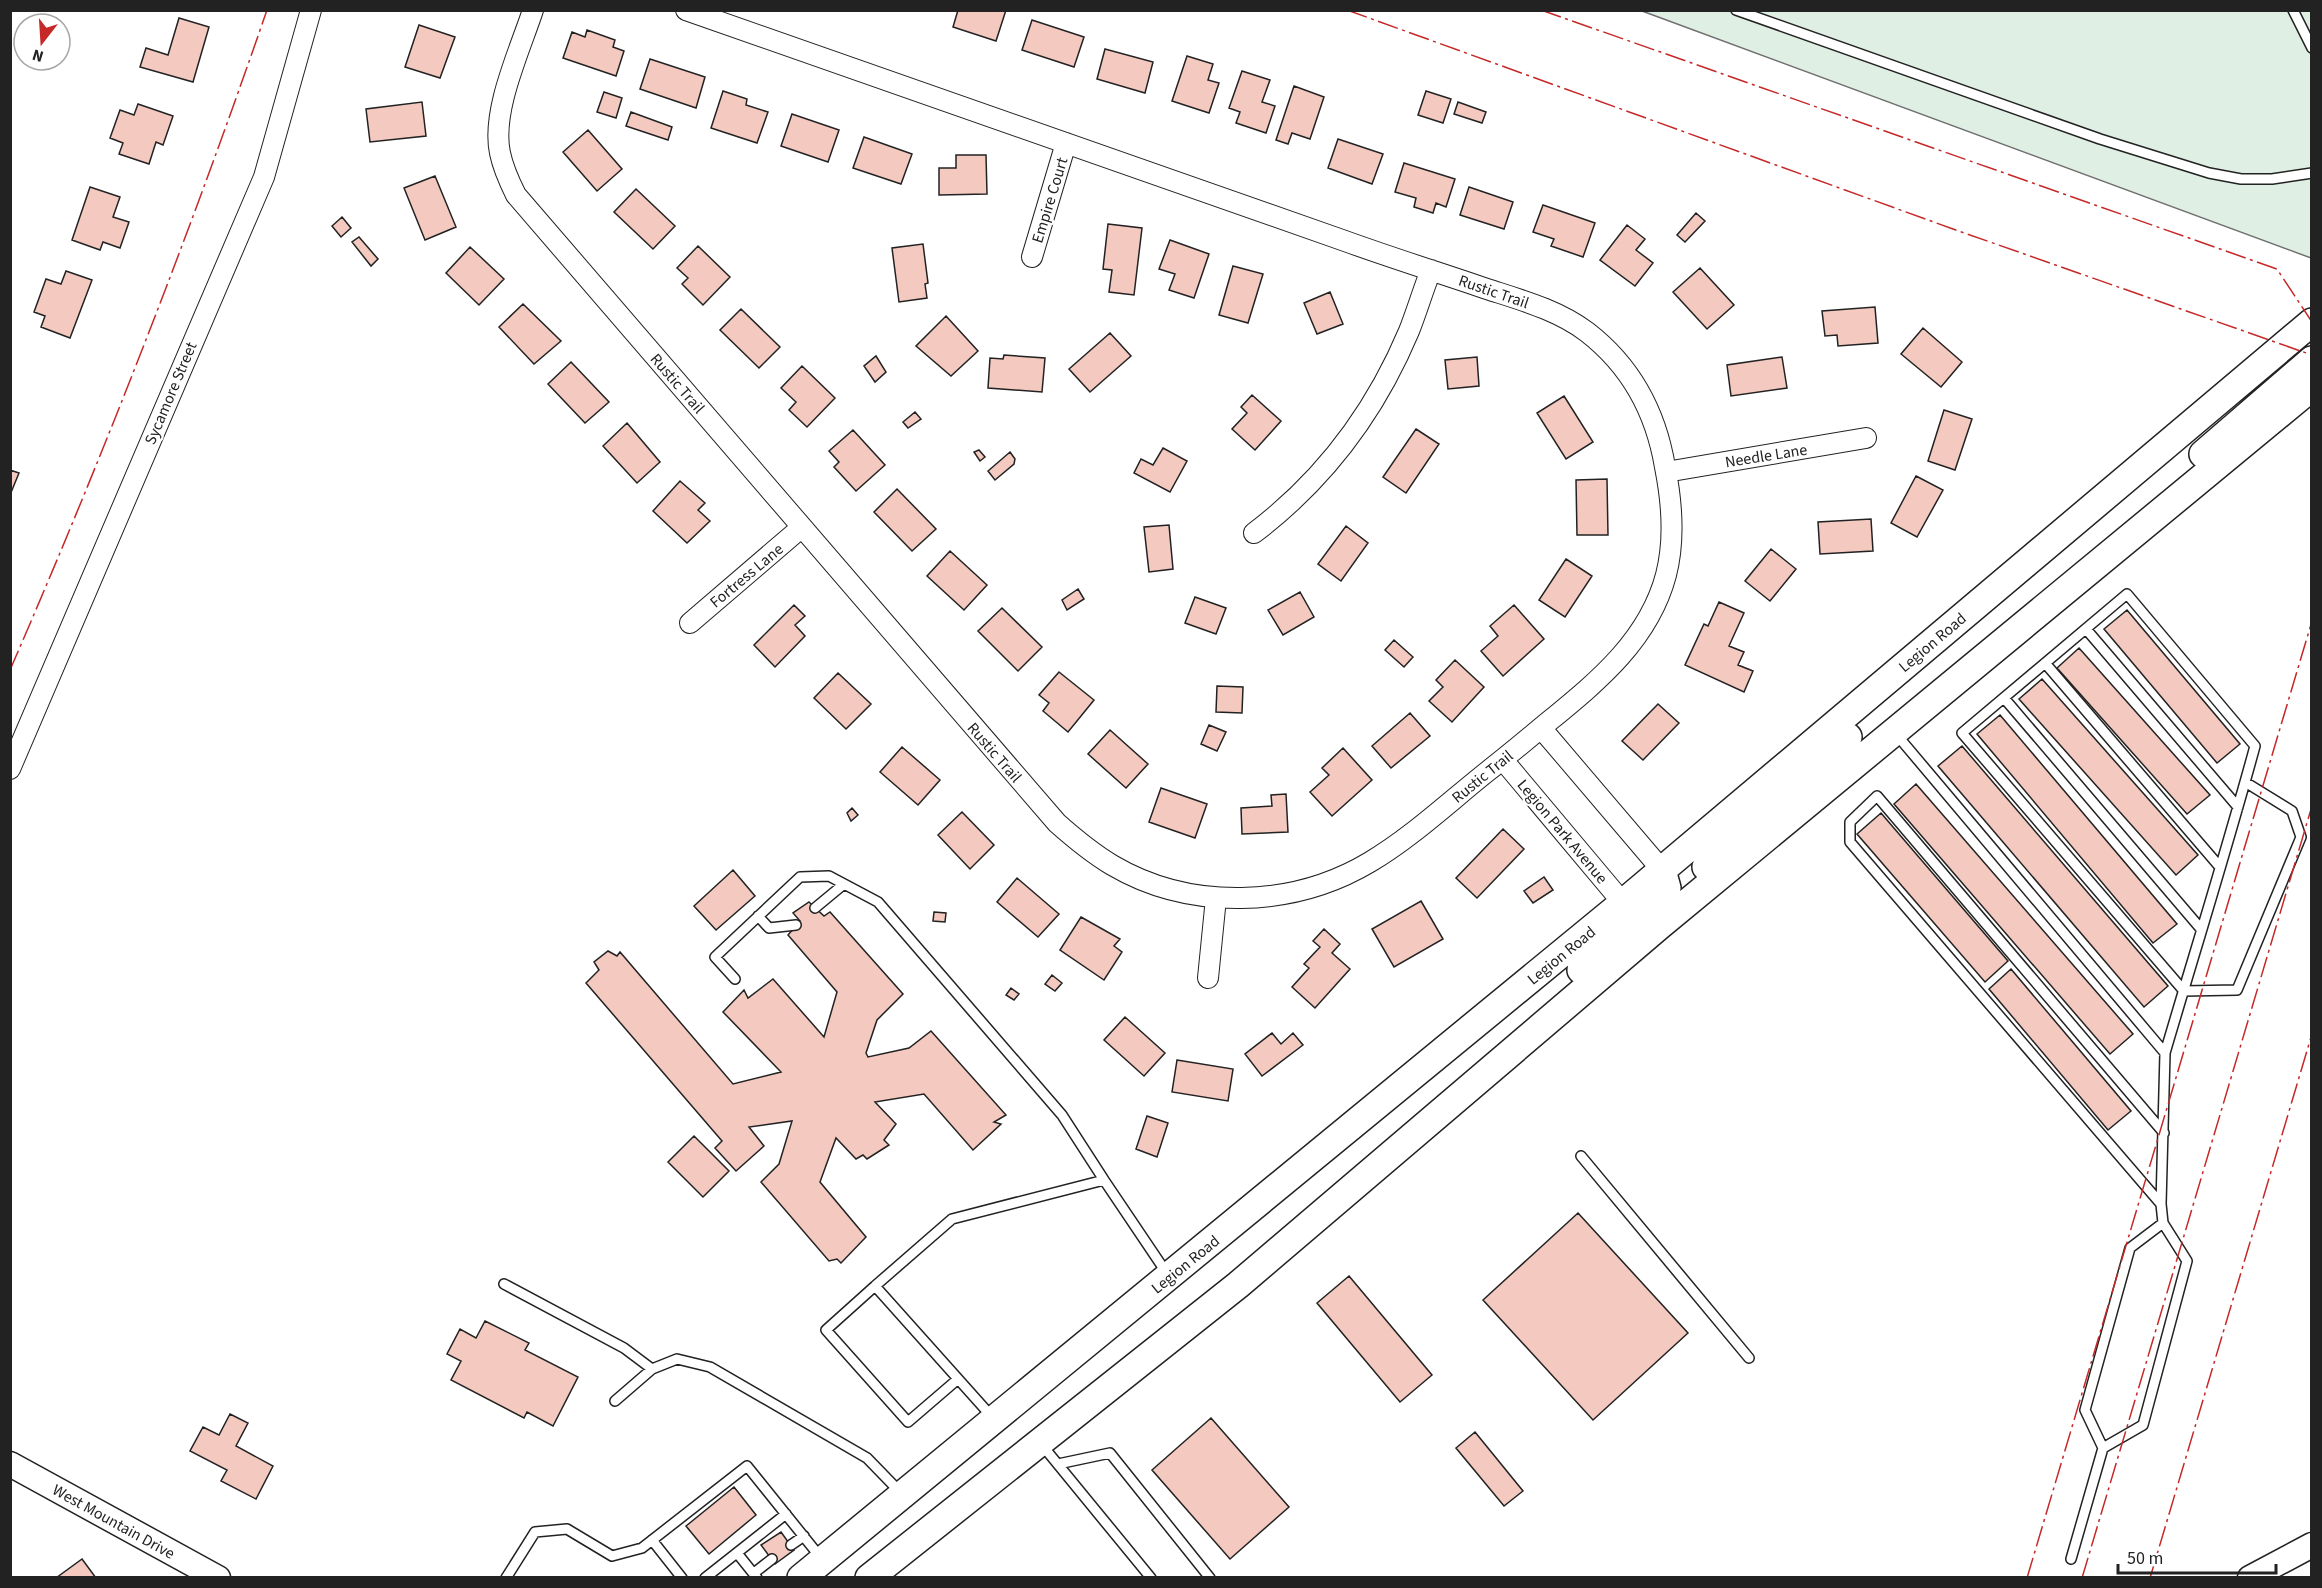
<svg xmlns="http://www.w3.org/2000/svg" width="2322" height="1588" font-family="'Source Sans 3',sans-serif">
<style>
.green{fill:#e0efe3;stroke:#6f6f6f;stroke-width:1.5}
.building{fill:#f3c9c0;stroke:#222;stroke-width:1.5}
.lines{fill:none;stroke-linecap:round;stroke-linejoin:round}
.service-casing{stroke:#222;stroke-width:12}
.minor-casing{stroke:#222;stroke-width:22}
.tertiary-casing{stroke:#222;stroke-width:27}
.secondary-casing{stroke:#222;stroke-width:30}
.service{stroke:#fff;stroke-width:9}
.minor{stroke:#fff;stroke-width:20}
.tertiary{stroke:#fff;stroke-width:24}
.secondary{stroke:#fff;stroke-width:27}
.power{stroke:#c62828;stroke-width:1.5;stroke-dasharray:21 4.5 3 4.5;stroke-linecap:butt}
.labels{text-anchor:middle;stroke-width:4.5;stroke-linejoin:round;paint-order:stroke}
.street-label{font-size:16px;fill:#222;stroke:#fff}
</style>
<rect width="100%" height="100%" fill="#fff"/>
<path class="green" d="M1642 11H2311V258Z"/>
<path class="building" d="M958 10H1006L996 41 953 27Z
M179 18 209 27 193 82 140 67 146 48 168 55Z
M1032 20 1084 37 1074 67 1022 50Z
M419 25 455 37 440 78 405 67Z
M587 30 615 40 613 47 624 51 616 76 563 58 572 32 585 37Z
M1105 49 1153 62 1145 93 1097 79Z
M1187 56 1213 64 1208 80 1219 83 1209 113 1172 101Z
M650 59 705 77 696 108 640 89Z
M1242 71 1270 80 1262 102 1275 106 1266 133 1236 123 1240 112 1229 108Z
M1294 86 1324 97 1310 139 1292 133 1288 144 1276 140Z
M723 91 747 99 746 105 768 112 757 143 711 128Z
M1426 91 1451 99 1443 123 1418 115Z
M604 92 622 98 616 118 597 112Z
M422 102 426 136 370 142 366 109Z
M1458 102 1486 112 1482 123 1454 114Z
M138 104 173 116 163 145 156 142 149 164 119 154 123 143 110 138 120 110 134 115Z
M631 112 672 127 668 140 626 126Z
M792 114 839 130 828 162 781 146Z
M588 130 622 169 597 191 563 152Z
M864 137 912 154 901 184 853 168Z
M1338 139 1383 154 1372 184 1328 168Z
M956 155H986L987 194 939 195V168H956Z
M1404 163 1455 179 1446 207 1436 203 1433 213 1414 207 1416 198 1395 192Z
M435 176 456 227 425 240 404 188Z
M90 187 120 197 113 217 129 222 120 248 103 242 100 250 72 240Z
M1469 187 1513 202 1504 229 1460 215Z
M636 189 675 226 653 249 614 212Z
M1543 205 1595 223 1583 257 1551 246 1554 239 1533 232Z
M1696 213 1705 221 1685 242 1677 235Z
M342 217 351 228 341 237 332 226Z
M1108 224 1142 228 1134 295 1109 292 1112 270 1103 269Z
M1627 225 1645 239 1636 250 1653 263 1635 286 1600 260Z
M359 237 378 259 371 266 352 242Z
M1170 240 1209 254 1194 298 1169 290 1175 274 1159 269Z
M923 244 928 283 925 284 927 298 899 302 892 248Z
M698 246 730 277 703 305 682 284 688 278 677 268Z
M470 247 504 279 479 305 446 273Z
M1233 266 1263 274 1248 323 1219 315Z
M1700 268 1734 305 1707 329 1673 292Z
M66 271 92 280 70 338 41 327 45 316 34 312 46 279 61 284Z
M1330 292 1343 324 1317 334 1304 303Z
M523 304 561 341 534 364 499 327Z
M1875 307 1878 343 1838 346 1837 335 1825 336 1822 311Z
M741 309 780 347 759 368 720 330Z
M946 316 978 351 951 376 916 346Z
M1923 328 1962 362 1941 387 1901 354Z
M1110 333 1131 356 1090 392 1069 369Z
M1004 355 1045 358 1042 392 988 388 990 358 1003 359Z
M876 356 886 372 875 382 864 366Z
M1477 357 1479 386 1448 389 1445 360Z
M1782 357 1787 388 1731 396 1727 365Z
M571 362 609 402 585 423 548 384Z
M802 366 835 398 807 427 789 410 796 402 781 388Z
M1252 395 1281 421 1255 450 1232 429 1247 413 1241 407Z
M1564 396 1593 442 1566 459 1537 413Z
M1944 410 1972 419 1955 470 1928 461Z
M915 412 921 419 908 428 903 422Z
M627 423 660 462 637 483 603 446Z
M1416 429 1439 444 1406 493 1383 477Z
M853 430 885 465 856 491 834 467 839 462 829 451Z
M1163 448 1187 461 1170 492 1134 473 1141 459 1153 465Z
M979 450 985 457 980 461 974 452Z
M1010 452 1015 459 1014 464 995 480 988 471Z
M10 470 19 473 10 495Z
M1916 476 1943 490 1917 537 1891 523Z
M1607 479 1608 535H1577L1576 480Z
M680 481 705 503 698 510 710 521 687 543 653 511Z
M897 489 936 529 912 551 874 512Z
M1871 519 1873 551 1820 554 1818 522Z
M1169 525 1173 569 1149 572 1144 527Z
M1346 526 1368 543 1341 581 1318 564Z
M1771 549 1796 569 1770 601 1745 581Z
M950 551 987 585 964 610 927 576Z
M1566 559 1592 576 1565 617 1539 600Z
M1078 589 1084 599 1067 610 1062 600Z
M1300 592 1314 617 1283 635 1268 610Z
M1195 597 1226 608 1216 634 1185 623Z
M1719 602 1744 613 1729 646 1744 652 1738 665 1753 671 1744 692 1685 665 1704 624 1708 626Z
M794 605 805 616 795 625 805 636 775 667 754 645Z
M1514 605 1544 639 1503 676 1481 651 1498 636 1490 626Z
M1002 608 1042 647 1018 671 978 631Z
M2127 610 2240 744 2217 763 2104 629Z
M1394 640 1413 657 1404 667 1385 650Z
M2079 648 2210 795 2187 814 2057 668Z
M1455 660 1484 687 1452 722 1429 701 1443 687 1436 680Z
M1059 672 1094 700 1068 732 1043 711 1049 703 1039 695Z
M838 673 871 704 846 729 814 698Z
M2042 679 2198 855 2176 875 2019 699Z
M1217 686 1243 687 1242 713 1216 712Z
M1658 704 1679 723 1643 760 1622 741Z
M1410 713 1430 736 1391 768 1372 746Z
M2000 715 2177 924 2153 943 1977 734Z
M1209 725 1226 732 1217 751 1201 744Z
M1110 730 1148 764 1126 788 1088 754Z
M1962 746 2168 986 2144 1007 1938 766Z
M902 747 940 780 918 805 880 772Z
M1343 748 1372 780 1332 816 1310 792 1329 775 1322 768Z
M1916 784 2133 1034 2110 1054 1894 804Z
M1161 788 1207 804 1195 838 1149 822Z
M1286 794 1288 832 1242 834 1241 808 1272 806 1271 795Z
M852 808 858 815 851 821 847 813Z
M962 812 994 845 970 869 938 835Z
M1881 813 2008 961 1985 982 1857 834Z
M1503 829 1524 849 1477 898 1456 878Z
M733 870 755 896 716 930 694 906Z
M1544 877 1553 890 1533 903 1524 891Z
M1017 878 1059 914 1038 937 997 902Z
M1421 901 1443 939 1394 967 1372 929Z
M809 902 824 916 830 912 903 994 877 1020 866 1053 868 1057 909 1048 931 1031 1006 1115 994 1122 1001 1124 973 1150 924 1094 875 1102 896 1124 884 1140 889 1145 867 1159 863 1155 856 1159 836 1138 820 1182 866 1237 841 1263 837 1259 829 1261 761 1182 779 1164 792 1121 749 1127 764 1146 736 1171 715 1148 722 1141 586 983 599 970 594 962 608 951 617 956 620 952 733 1084 781 1072 723 1012 744 990 748 998 773 979 824 1037 837 992 788 935 800 921 793 913Z
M934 912 946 913 945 922 933 921Z
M1081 917 1120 939 1114 946 1122 952 1104 980 1060 950Z
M1324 929 1340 944 1332 953 1350 969 1315 1008 1292 987 1309 968 1304 964 1320 947 1313 941Z
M2011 969 2131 1111 2108 1130 1989 989Z
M1052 975 1062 983 1055 991 1045 984Z
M1011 988 1019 994 1014 1000 1006 995Z
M1125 1017 1165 1053 1144 1076 1104 1040Z
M1272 1033 1281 1044 1293 1033 1303 1045 1262 1076 1245 1054Z
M1177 1060 1233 1069 1228 1101 1172 1092Z
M1147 1116 1168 1123 1157 1157 1136 1149Z
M694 1136 729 1171 703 1197 668 1162Z
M1578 1213 1688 1333 1593 1420 1483 1300Z
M1349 1276 1432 1375 1400 1402 1317 1303Z
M485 1321 529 1343 525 1350 578 1377 553 1426 527 1412 524 1418 451 1380 461 1361 447 1354 460 1329 476 1338Z
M230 1414 248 1423 236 1446 273 1466 256 1499 221 1481 227 1470 190 1451 203 1427 219 1435Z
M1211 1418 1289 1507 1230 1559 1152 1470Z
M1475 1432 1523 1491 1504 1506 1456 1448Z
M734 1487 756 1515 709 1554 686 1526Z
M781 1532 794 1550 775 1564 761 1545Z
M82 1559 96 1578H56Z"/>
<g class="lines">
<g class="service-casing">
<path id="service" d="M1736 10 2100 139 2209 173 2241 179H2272L2312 173
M2293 10 2312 48
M2086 629 2238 807
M2045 663 2219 866
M2004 698 2201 929
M1896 734 2165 1053C2195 951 2227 849 2255 746L2127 594 1962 733 2184 991 2237 990 2301 837 2292 811 2245 782
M815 908 844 884
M758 916 769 928 796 925
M735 979 715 957 800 877 829 876 878 902 1062 1115 1104 1180
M1581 1156 1749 1358
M2161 1204 1850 842V822L1877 796 2164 1133
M2163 1223 2130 1248 2085 1410 2103 1448 2143 1425 2187 1261 2163 1223 2161 1204 2165 1053
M504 1284 624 1348 652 1369
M875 1286 952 1219 1104 1180 1168 1275
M958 1379 908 1422 826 1330 875 1286 993 1418
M615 1401 652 1369 677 1359 710 1367 867 1458 901 1493
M1042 1445 1151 1578
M1058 1464 1110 1453 1210 1578
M652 1540 682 1578
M791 1545 804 1536
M737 1553 757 1578
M2071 1559 2103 1448
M754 1573 772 1559
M506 1578 535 1532 567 1529 612 1556 642 1548 747 1466 821 1558
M705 1578 786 1514"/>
</g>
<g class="minor-casing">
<path id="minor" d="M533 10C520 50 491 111 500 153 503 168 509 181 516 195L1057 823C1075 839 1092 853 1112 865 1190 911 1293 908 1370 862 1412 837 1449 802 1488 771 1506 757 1524 742 1542 727 1593 685 1648 643 1666 575 1675 540 1672 502 1665 467 1656 413 1631 366 1587 332 1558 310 1521 300 1487 289 1440 273 1392 258 1345 241 1126 164 906 87 686 10
M1032 257 1066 143
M1666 472 1866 438
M1254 533C1324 480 1375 412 1409 331 1417 311 1423 290 1431 270
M690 623 802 527
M1541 728 1662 870
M1503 760 1623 903
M10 769 264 177 311 10
M1208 978 1216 898"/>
</g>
<g class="tertiary-casing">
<path id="tertiary" d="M10 1464 218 1578
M2250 1578 2312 1545"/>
</g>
<g class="secondary-casing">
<path id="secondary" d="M2203 454 2312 360
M1706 867 1848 737
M1581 970 1620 933 1658 902 1667 888 1662 870
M801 1578 1623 903 2312 322
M869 1578 1238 1285 1659 926 2312 387"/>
</g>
<use href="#service" class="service"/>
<use href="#minor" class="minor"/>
<use href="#tertiary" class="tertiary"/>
<use href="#secondary" class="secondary"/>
<path class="power" d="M1347 10 1953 229 2312 355
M1541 10 2277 269 2312 322
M10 670C104 454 190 233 267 10
M2027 1578 2312 621
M2082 1578 2312 806
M2150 1578 2312 1034"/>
</g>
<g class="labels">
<g class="street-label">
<text transform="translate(1049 200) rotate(-73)" y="6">Empire Court</text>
<text transform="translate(1494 291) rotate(19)" y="6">Rustic Trail</text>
<text transform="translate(678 383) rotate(49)" y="6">Rustic Trail</text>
<text transform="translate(170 393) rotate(-67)" y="6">Sycamore Street</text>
<text transform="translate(1766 455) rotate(-9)" y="6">Needle Lane</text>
<text transform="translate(746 575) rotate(-40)" y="6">Fortress Lane</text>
<text transform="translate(1932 642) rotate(-40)" y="6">Legion Road</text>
<text transform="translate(995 752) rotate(49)" y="6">Rustic Trail</text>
<text transform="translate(1482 776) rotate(-39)" y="6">Rustic Trail</text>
<text transform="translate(1563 831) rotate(50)" y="6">Legion Park Avenue</text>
<text transform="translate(1561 955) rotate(-39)" y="6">Legion Road</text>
<text transform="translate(1185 1264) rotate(-39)" y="6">Legion Road</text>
<text transform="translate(114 1521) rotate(29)" y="6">West Mountain Drive</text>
</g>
</g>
<rect width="2322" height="1588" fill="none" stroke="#222222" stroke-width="24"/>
<g transform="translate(42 42) rotate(197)"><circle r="28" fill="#ffffff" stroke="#a7a7a7" stroke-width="1.5"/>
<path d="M0-4.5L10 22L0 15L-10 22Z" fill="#c62828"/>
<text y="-9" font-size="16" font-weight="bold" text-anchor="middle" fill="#222222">N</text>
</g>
<path d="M2118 1564v9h158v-9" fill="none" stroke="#222222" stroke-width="3"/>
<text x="2127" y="1564" font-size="18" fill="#222222" stroke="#ffffff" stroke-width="4.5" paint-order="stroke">50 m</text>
</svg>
